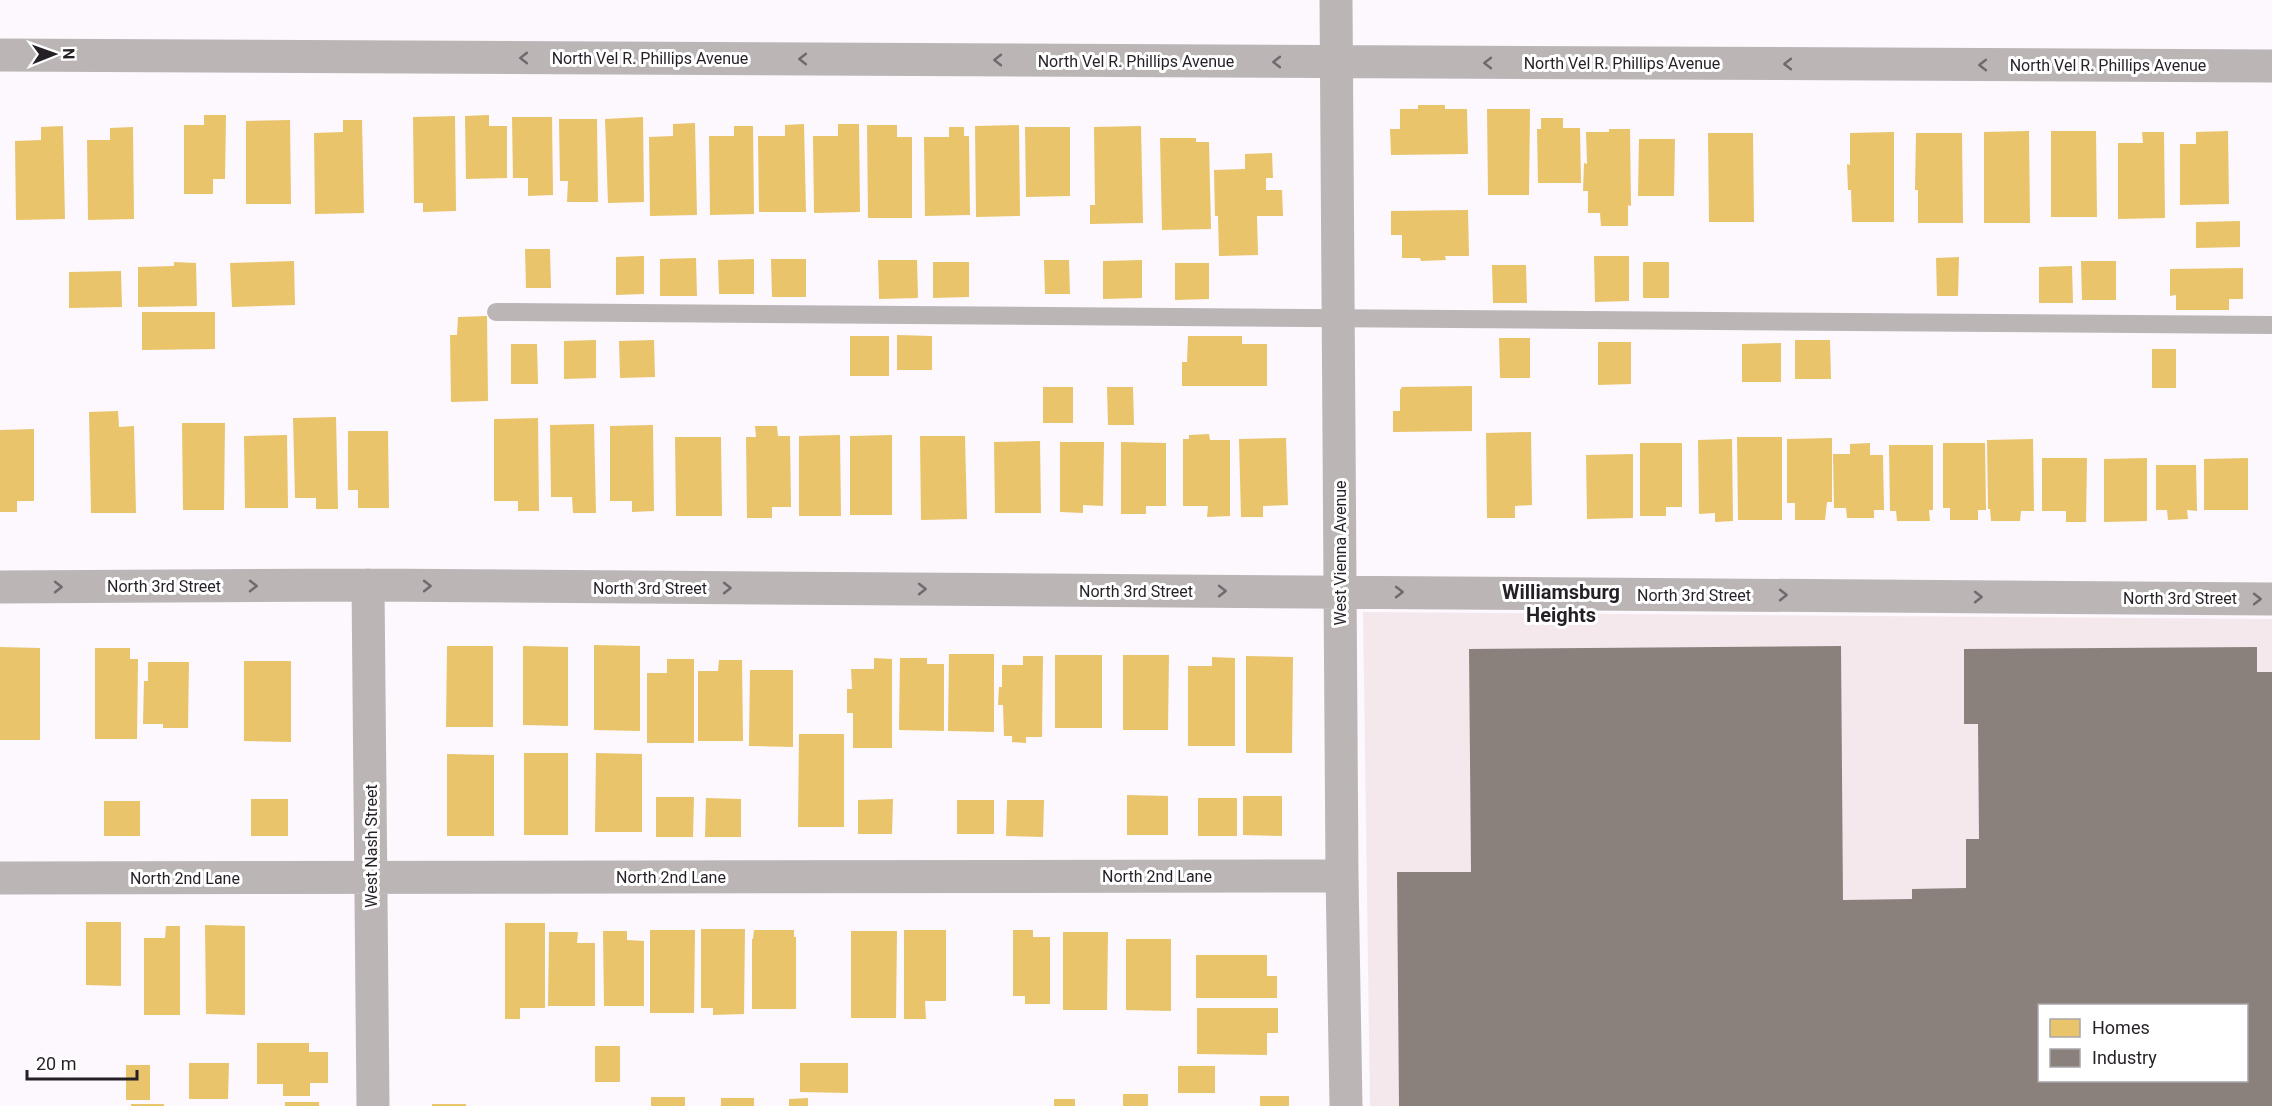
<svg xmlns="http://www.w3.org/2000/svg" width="2272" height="1106" font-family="Roboto,sans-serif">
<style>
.industrial{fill:#f4e8ed;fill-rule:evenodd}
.homes{fill:#e9c46a}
.industry{fill:#8a817c;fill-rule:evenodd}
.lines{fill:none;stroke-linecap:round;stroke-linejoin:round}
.lane{stroke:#bbb5b6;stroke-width:18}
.street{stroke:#bbb5b6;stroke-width:33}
.oneway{stroke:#706a6e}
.labels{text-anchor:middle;stroke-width:6;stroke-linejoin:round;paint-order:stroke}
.street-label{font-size:16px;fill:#251f26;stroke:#fff}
.quarter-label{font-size:20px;font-weight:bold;fill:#251f26;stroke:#fff}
</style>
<rect width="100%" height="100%" fill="#fcf8fd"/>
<path class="industrial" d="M1363 612 2272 619V1106H1370ZM2040 1006H2246V1080H2040Z"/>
<path class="homes" d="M1418 105H1445V109H1467L1468 154 1391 155 1390 129H1400V109H1418Z
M1487 109H1530L1529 195H1488Z
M204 115H226L225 179H213V194H184V125H204Z
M489 115V126H507V178L466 179 465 116Z
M455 116 456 211 423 212V203H414L413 117Z
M512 117H552L553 195 528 196V178H513Z
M643 117 644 202 608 203 605 119Z
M1541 118H1563V128H1580L1581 183H1538L1537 129H1541Z
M559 119H597L598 202H567L568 181H560Z
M290 120 291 204H246V121Z
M343 120H362L364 213 315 214 314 133 343 132Z
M695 123 697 215 650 216 649 137 673 136V124Z
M804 124 806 212H759L758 136H785V125Z
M838 124H859L860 212 814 213 813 136H838Z
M867 125H897V137H912V218H868Z
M1019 125 1020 216 976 217 975 126Z
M63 126 65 219 16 220 15 141 41 140V127Z
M734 126H753L754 214 710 215 709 136H734Z
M1141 126 1143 223 1090 224V205H1095L1094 127Z
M133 127 134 219 88 220 87 140H110V128Z
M949 127H964V136H969L970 215 925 216 924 137H949Z
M1025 127H1070V196L1026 197Z
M1609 129H1630L1631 206 1628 205V226H1601L1600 213H1588V191H1583L1584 163 1587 164 1586 132H1609Z
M2029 131 2030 223H1984V132Z
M2051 131H2096L2097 217H2051Z
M2228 131 2229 204 2180 205V144H2196V132Z
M1894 132V222H1852L1851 190H1848L1847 164 1850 165V133Z
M2142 132H2164L2165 218 2118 219V143H2143Z
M1708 133H1753L1754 222H1709Z
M1916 133H1962L1963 223H1918V190H1915Z
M1160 138H1196V142H1209L1211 229 1162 230Z
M1639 139H1675L1674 196H1638Z
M1272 153 1273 178H1266V190H1282L1283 216H1257L1258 255 1219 256 1218 216H1215L1214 170 1245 169V154Z
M1468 210 1469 256H1445L1446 260 1421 261 1420 258H1402V235H1391V211Z
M2240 221V247L2196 248V222Z
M525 249H550L551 288H526Z
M644 256V294L616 295V257Z
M1594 256H1629V301L1595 302Z
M1959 257 1958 296H1937L1936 258Z
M696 258 697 296H660V259Z
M754 259V294H719L718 260Z
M771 259H806V297H772Z
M878 260H917L918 298 879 299Z
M1044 260H1069L1070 294H1045Z
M1142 260V298L1103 299V261Z
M294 261 295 305 232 307 230 263Z
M2081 261H2116V300H2082Z
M174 262 196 263 197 306 138 307V267L174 266Z
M933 262H969V297L933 298Z
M1643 262H1669V298H1643Z
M1175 263H1209V299L1175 300Z
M1492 265H1526L1527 303H1493Z
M2072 266 2073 303H2039V267Z
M2243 268V299H2229V310H2176V295L2170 296V269Z
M121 271 122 307 69 308V272Z
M142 312H215V349L142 350Z
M487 316 488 401 451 402 450 335H457L458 317Z
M897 335 932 336V370H897Z
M850 336H889V376H850Z
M1188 336H1242V344H1267V386H1182V362H1187Z
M1499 338H1530V378H1500Z
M596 340V378L564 379V341Z
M654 340 655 377 620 378 619 341Z
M1795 340H1830L1831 379H1795Z
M1598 342H1631V384L1598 385Z
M1781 343V382H1742V344Z
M511 344H537L538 384H511Z
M2152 349H2176V388H2152Z
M1472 386V431L1393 432V411H1400V390L1402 387Z
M1043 387H1073V423H1043Z
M1107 387H1133L1134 425H1108Z
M118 411 119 427 134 426 136 513H91L89 412Z
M336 417 338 509H316V498H295L293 418Z
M538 418 539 511H518V501H494V419Z
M182 423H225L224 510H183Z
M594 424 596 513H573L572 497H551L550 425Z
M653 425 654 511 632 512V501H610V426Z
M755 426H777L778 436H790L791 507H772V518H747L746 437H756Z
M34 429V501H17V512H0V430Z
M348 431H388L389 508H358V490H348Z
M1531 432 1532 505 1515 506V518H1487L1486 433Z
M1209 434 1210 440H1230V516L1207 517 1208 506H1183V439H1189V435Z
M287 435 288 508H245L244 436Z
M840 435 841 516H799V436Z
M892 435V515H850V436Z
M920 436H965L967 519 921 520Z
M675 437H721L722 516H676Z
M1737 437H1782V520H1738Z
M1286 438 1288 505 1263 506V517H1241L1239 439Z
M1832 438V502H1827L1825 520H1795V503H1787V439Z
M1732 439 1733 521 1715 522V513L1699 514 1698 440Z
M2033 439 2034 511H2021L2020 521H1991L1990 509H1988L1987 440Z
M1040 441 1041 513H995L994 442Z
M1060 442H1104L1103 506 1083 505V513L1060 512Z
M1121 442 1166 443V506H1146V514H1121Z
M1640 443H1682V507H1666V516H1640Z
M1870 443V455H1883L1884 510H1874V518H1847L1846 508H1834L1833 454H1850V444Z
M1943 443H1985L1986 510H1978V520H1950V508H1943Z
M1889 445H1933V510H1929L1930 521H1897L1896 511H1890Z
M1633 454V518L1587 519 1586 455Z
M2042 458H2087L2086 522H2066V511H2042Z
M2147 458V521L2104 522V459Z
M2248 458V510H2204V459Z
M2156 465H2196L2197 511 2187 510 2188 519 2168 520 2167 510H2156Z
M594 645 640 646V731L594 730Z
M447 646H493V727H446Z
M523 646 568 647V726L523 725Z
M0 647 40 648V740H0Z
M95 648H130V659H138L137 739H95Z
M949 654H994V732L948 731Z
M1055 655H1102V728H1055Z
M1123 655H1169L1168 730H1123Z
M1023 656H1043L1042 737H1026V743L1012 742V736H1004L1003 705H998L999 687H1002V665H1023Z
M1246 656 1293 657 1292 753H1246Z
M1212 657 1235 658V746H1188V666H1212Z
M874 658 892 659V748H853V713H847V689H852L851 669H874Z
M900 658H927V664H944V731L899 730Z
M667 659H694V743H647V673H667Z
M719 660H742L743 741H698V671H718Z
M244 661H291V742L244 741Z
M148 662H189L188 728H163V724H143L144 681H148Z
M750 670H793V747L749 746Z
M799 734H844V827H798Z
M524 753H568V835H524Z
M596 753 642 754V832H595Z
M447 754 494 755V836H447Z
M1127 795 1168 796V835H1127Z
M1243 796H1282V836L1243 835Z
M656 797H694L693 837H656Z
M706 798 741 799V837H705Z
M1198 798H1237V836H1198Z
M251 799H288V836H251Z
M893 799 892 834H858V800Z
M957 800H994V834H957Z
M1007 800H1044L1043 837 1006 836Z
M104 801H140V836H104Z
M86 922H121V986L86 985Z
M505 923H545V1008H520V1019H505Z
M205 925 245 926V1015L206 1014Z
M166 926H180V1015H144V938H165Z
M701 929H745L744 1014 713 1015V1008H701Z
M650 930H695L694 1013H650Z
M754 930H794V937H796V1009H752V939H753Z
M904 930H946V1001H925L926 1019H904Z
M1013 930H1033V937H1050V1004H1025V996H1013Z
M603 931H627V940L644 941V1006H604Z
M851 931H897L896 1018H851Z
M549 932H578L577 943H595V1006H548Z
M1063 932H1108L1107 1010H1063Z
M1126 939H1171V1011L1126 1010Z
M1196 955H1267V976H1277V998H1196Z
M1197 1008H1278V1033H1267V1055L1197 1054Z
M257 1043H309V1052H328V1083H310V1096H283V1084H257Z
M595 1046H620V1082H595Z
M189 1063H229L228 1099H189Z
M800 1063H848V1093L800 1092Z
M126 1065H150V1100H126Z
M1178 1066H1215V1093H1178Z
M1123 1094H1148V1106H1123Z
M1260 1096H1289V1106H1260Z
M651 1097H685V1106H651Z
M721 1098H754V1106H721Z
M808 1098V1106H789V1099Z
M1054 1099H1075V1106H1054Z
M285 1102H319V1106H285Z
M131 1104H164V1106H131Z
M432 1104H466V1106H432Z"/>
<path class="industry" d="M1841 646 1843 900 1912 899V889L1966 888V839H1979L1978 724H1964V649L2257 647V672H2272V1106H1399L1397 872H1471L1469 649ZM2040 1006H2246V1080H2040Z"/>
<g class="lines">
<path class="lane" d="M496 312 2272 325"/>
<path class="street" d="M1336 0 1342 876 1346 1106
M0 55 2272 66
M368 585 373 1106
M0 587 368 585 2272 599
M0 878 1342 876"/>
</g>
<defs><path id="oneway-chevron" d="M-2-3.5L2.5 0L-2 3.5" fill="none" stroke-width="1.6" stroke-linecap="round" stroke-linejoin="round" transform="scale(1.5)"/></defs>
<g class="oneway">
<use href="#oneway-chevron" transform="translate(524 58) rotate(-180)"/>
<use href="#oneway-chevron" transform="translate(803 59) rotate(-180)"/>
<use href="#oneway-chevron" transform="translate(998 60) rotate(-180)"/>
<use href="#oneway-chevron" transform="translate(1277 62) rotate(-180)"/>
<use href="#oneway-chevron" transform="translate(1488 63) rotate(-180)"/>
<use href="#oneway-chevron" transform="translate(1788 64) rotate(-180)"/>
<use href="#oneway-chevron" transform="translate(1983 65) rotate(-180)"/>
<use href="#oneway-chevron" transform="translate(253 586)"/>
<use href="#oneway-chevron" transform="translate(427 586)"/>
<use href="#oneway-chevron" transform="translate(58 587)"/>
<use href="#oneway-chevron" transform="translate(727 588)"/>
<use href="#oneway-chevron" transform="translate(922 589)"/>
<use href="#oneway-chevron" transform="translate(1222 591)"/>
<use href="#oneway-chevron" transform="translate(1399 592)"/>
<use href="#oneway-chevron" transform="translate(1783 595)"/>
<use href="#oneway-chevron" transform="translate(1978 597)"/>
<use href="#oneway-chevron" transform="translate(2257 599)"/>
</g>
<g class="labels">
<g class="street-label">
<text x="650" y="64">North Vel R. Phillips Avenue</text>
<text x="1136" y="67">North Vel R. Phillips Avenue</text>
<text x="1622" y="69">North Vel R. Phillips Avenue</text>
<text x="2108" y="71">North Vel R. Phillips Avenue</text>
<text transform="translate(1340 553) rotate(-90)" y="6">West Vienna Avenue</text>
<text x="164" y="592">North 3rd Street</text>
<text x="650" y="594">North 3rd Street</text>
<text x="1136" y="597">North 3rd Street</text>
<text x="1694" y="601">North 3rd Street</text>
<text x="2180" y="604">North 3rd Street</text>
<text transform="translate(371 846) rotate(-90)" y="6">West Nash Street</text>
<text x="1157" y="882">North 2nd Lane</text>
<text x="671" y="883">North 2nd Lane</text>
<text x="185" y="884">North 2nd Lane</text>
</g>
<g class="quarter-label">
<text x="1561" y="599">Williamsburg<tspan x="1561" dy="23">Heights</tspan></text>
</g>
</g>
<rect x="2038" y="1004" width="210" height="78" fill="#ffffff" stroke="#a8a5a8" stroke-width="1.5"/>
<rect x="2050" y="1019" width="30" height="18" fill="#e9c46a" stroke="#a8a5a8" stroke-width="1.5"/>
<text x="2092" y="1034" font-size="18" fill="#251f26">Homes</text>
<rect x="2050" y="1049" width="30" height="18" fill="#8a817c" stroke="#a8a5a8" stroke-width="1.5"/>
<text x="2092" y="1064" font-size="18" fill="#251f26">Industry</text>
<g transform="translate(54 54) rotate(89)" stroke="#ffffff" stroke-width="4.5" paint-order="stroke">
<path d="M0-4.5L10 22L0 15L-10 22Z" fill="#251f26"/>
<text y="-9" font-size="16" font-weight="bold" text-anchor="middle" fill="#251f26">N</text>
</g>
<path d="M27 1070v9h110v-9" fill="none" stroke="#251f26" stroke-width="3"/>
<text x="36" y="1070" font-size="18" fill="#251f26" stroke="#ffffff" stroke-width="4.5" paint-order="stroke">20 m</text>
</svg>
